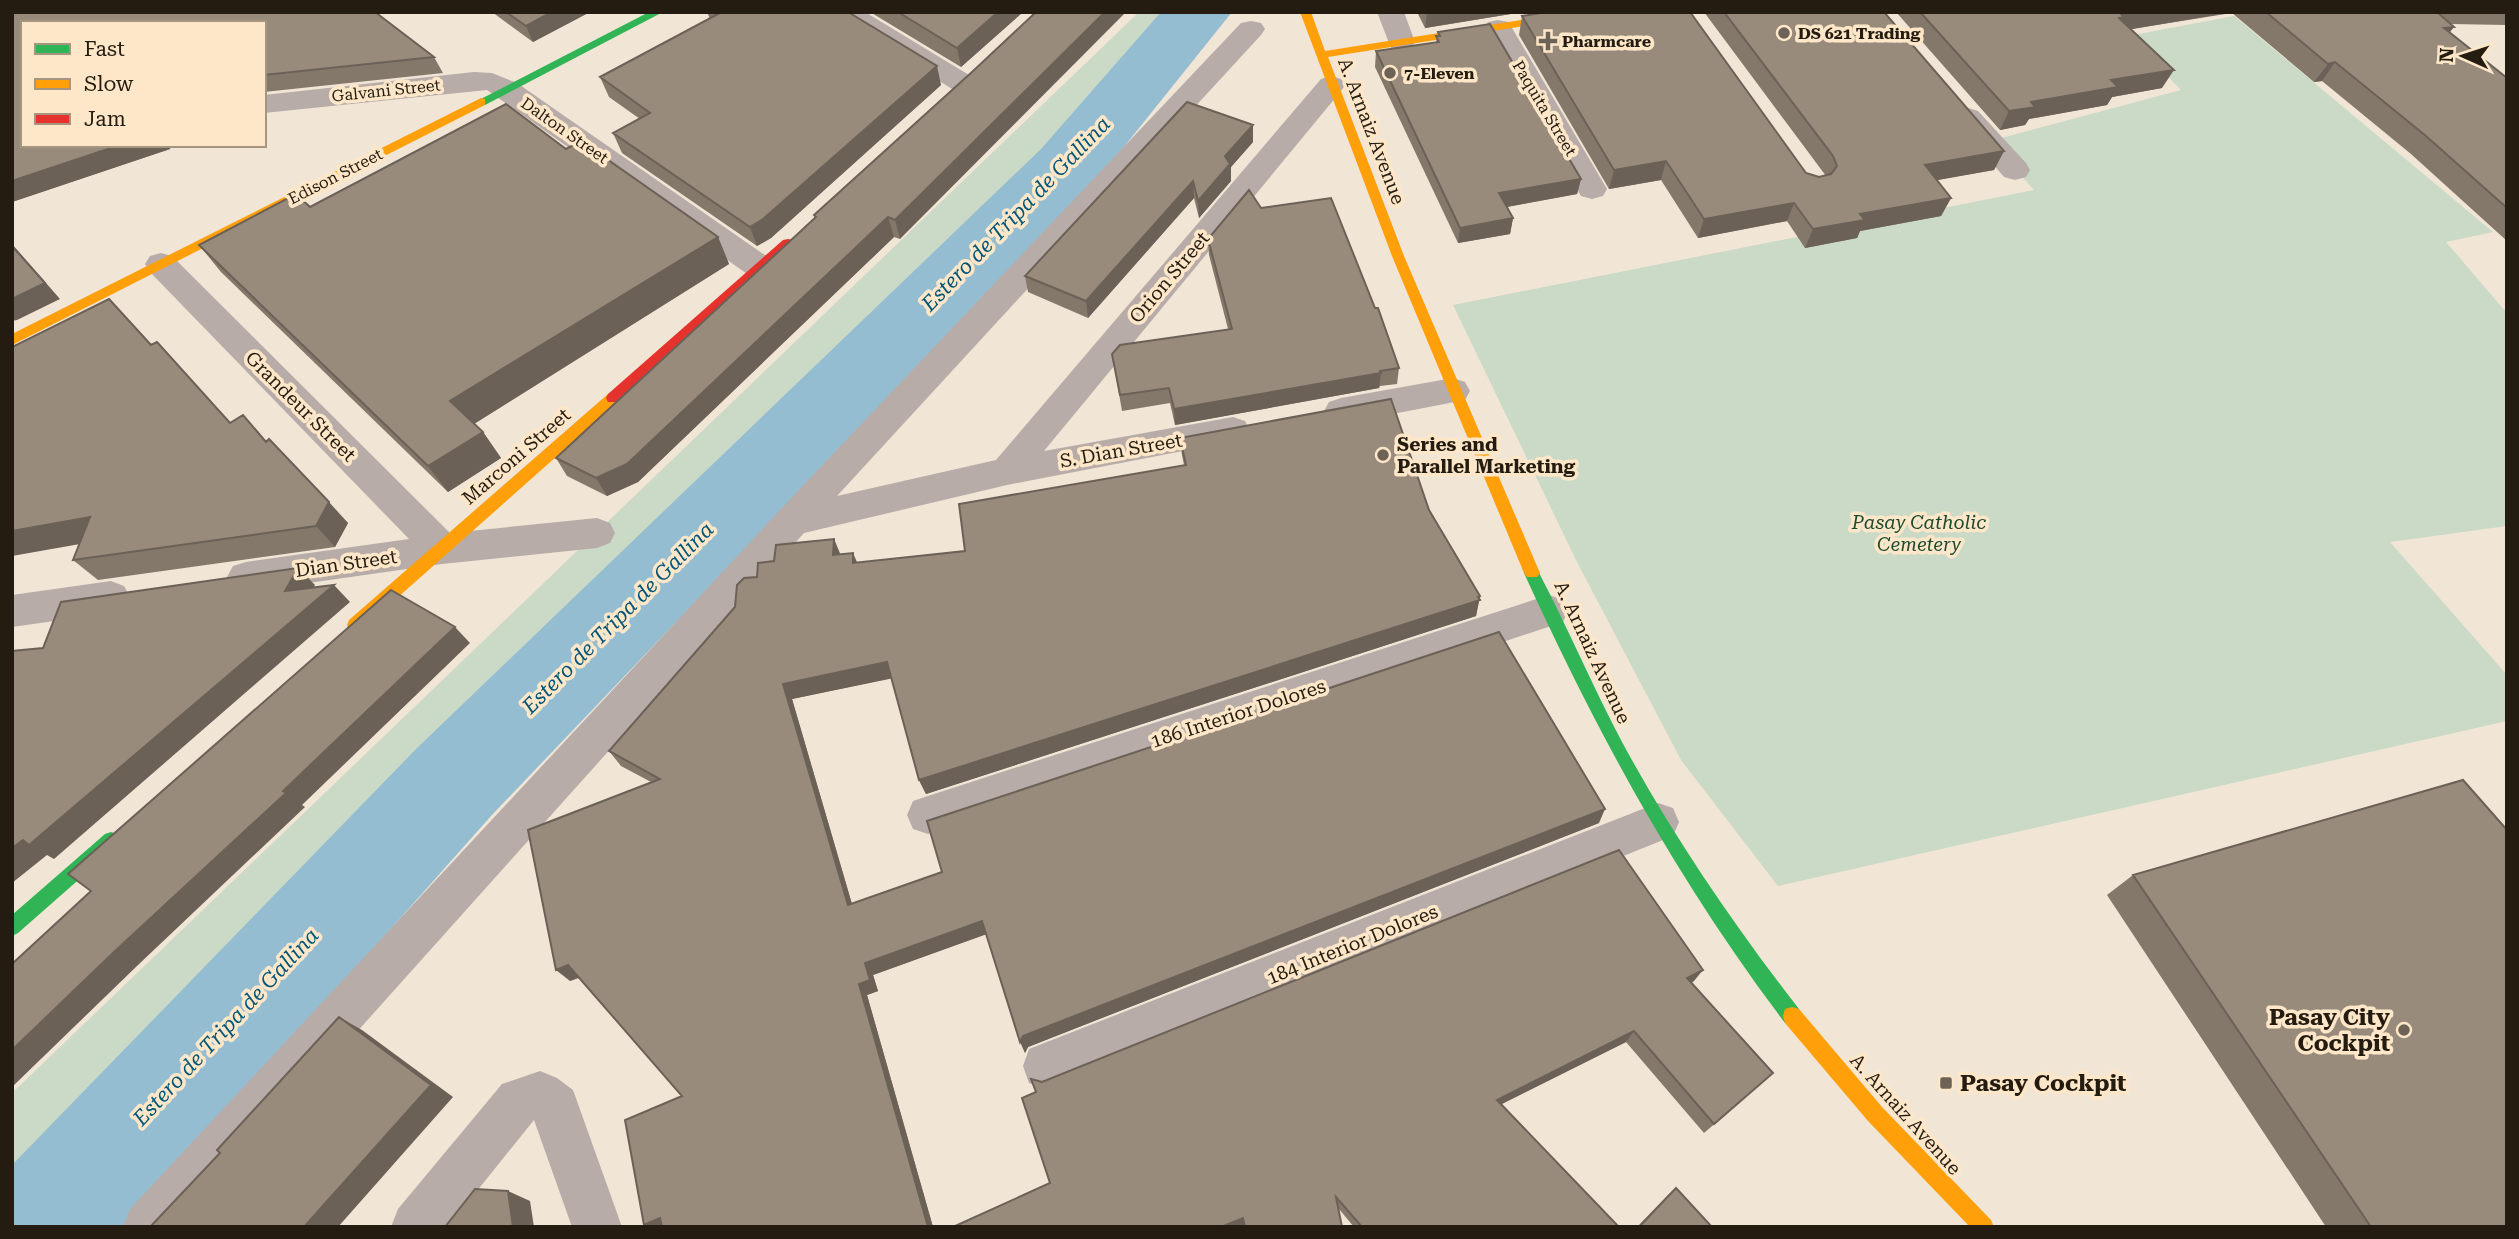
<svg xmlns="http://www.w3.org/2000/svg" width="2519" height="1239" font-family="'Roboto Serif',serif">
<style>
.green{fill:#cadac6}
.lines{fill:none;stroke-linecap:round;stroke-linejoin:round}
.river{fill:#95bdd2;fill-rule:evenodd}
.street{fill:#b7aca8;fill-rule:evenodd}
.fast{fill:#30b455;fill-rule:evenodd}
.slow{fill:#ff9f0a;fill-rule:evenodd}
.jam{fill:#e5322d;fill-rule:evenodd}
.wall{fill:#84786b}
.shaded-wall{fill:#6b6157}
.building{fill:#998b7c;stroke:#6b6157;stroke-width:2}
.poi-dot{fill:#6c6256;stroke:#fee7c8;stroke-width:2.5}
.labels{text-anchor:middle;stroke-width:7;stroke-linejoin:round;paint-order:stroke}
.far-poi-label{font-size:16px;font-weight:bold;fill:#241c11;stroke:#fee7c8;text-anchor:start}
.far-street-label{font-size:16px;fill:#241c11;stroke:#fee7c8}
.street-label{font-size:19px;fill:#241c11;stroke:#fee7c8}
.poi-label{font-size:19px;font-weight:bold;fill:#241c11;stroke:#fee7c8;text-anchor:start}
.park-label{font-size:19px;font-style:italic;fill:#1b4b32;stroke:#fee7c8}
.water-label{font-size:21px;font-style:italic;fill:#005679;stroke:#fee7c8}
.near-poi-label{font-size:23px;font-weight:bold;fill:#241c11;stroke:#fee7c8;text-anchor:end}
</style>
<rect width="100%" height="100%" fill="#f1e5d5"/>
<path class="green" d="M1139 12H1176L868 330 12 1172V1093Z
M2234 16 2493 232 2446 242 2507 313V526L2390 542 2507 675V721L1778 886 1681 760 1577 562 1453 305 2034 190 1990 141 2181 90 2128 36Z"/>
<g class="lines">
<path class="river" d="M1161 12H1232L1095 183 491 816 126 1227H12V1165L417 748 1041 149Z"/>
<path class="street" d="M832 12H865L974 78 978 84 974 90 964 93 954 90 835 18Z
M1377 12H1404L1415 42 1411 48 1401 50 1391 48Z
M1498 20 1508 22 1512 28 1607 189 1603 196 1592 199 1581 196 1577 189 1484 28 1488 22Z
M1251 21 1261 23 1265 29 1261 35 837 496 996 460 1321 79 1331 76 1341 79 1345 85 1341 91 1044 451 1233 417 1245 421 1250 430 1245 439 1007 485 804 533 182 1227H123L130 1209 779 511 1241 23Z
M474 72 492 73 517 83 772 260 777 268 772 276 761 279 750 276 487 90 264 113V95Z
M1968 108 1978 111 2026 163 2030 170 2026 177 2015 180 2004 177 1958 123 1954 117 1958 111Z
M161 253 172 256 450 533 597 518 610 523 615 533 610 543 597 548 442 564 246 592 233 588 227 577 233 566 246 562 409 539 150 272 145 264 150 256Z
M1453 378 1465 382 1470 391 1465 400 1341 424 1329 420 1324 411 1329 402 1341 398Z
M111 581 124 586 130 597 124 608 111 613 12 627V595Z
M1549 595 1563 600 1568 611 1563 622 928 834 913 829 907 815 913 801 928 796Z
M1658 803 1673 808 1679 822 1673 836 1046 1089 1029 1083 1023 1066 1029 1049Z
M540 1071 557 1078 573 1090 622 1227H572L534 1120 448 1227H391L398 1209 502 1084Z"/>
<path class="fast" d="M649 12H663L485 105H477L475 102Z
M1532 567 1537 569C1567 626 1592 685 1622 742 1673 836 1733 924 1799 1009L1801 1016 1799 1023 1792 1025 1785 1023C1677 880 1598 735 1524 573L1527 569Z
M111 832 117 834 120 840 117 846 18 933 12 936V915L105 834Z"/>
<path class="slow" d="M1300 12H1311L1325 51 1571 12H1599L1594 15 1328 57 1404 256 1540 573 1537 577H1527L1524 573 1392 256Z
M481 98 485 99V105L12 345V334Z
M613 393 618 394 620 398 618 402 361 630H349L347 625 349 620 608 394Z
M1792 1007 1799 1009 1882 1107 1991 1220 1994 1227H1970L1868 1121 1785 1023 1783 1016 1785 1009Z"/>
<path class="jam" d="M788 239 793 240V246L618 402H608L606 398 608 394 783 240Z"/>
</g>
<path class="wall" d="M12 12H375L434 57 443 73 264 92V23H23V145H171L170 149 12 202Z
M492 12H590L533 42Z
M707 12H848L941 85 771 238 757 246 622 153 613 133 640 119 609 97 600 77 710 19Z
M870 12H1023L961 67Z
M1417 12H1523L1425 28Z
M1704 12H1884L2004 151 1994 170 1936 180 1951 198 1941 216 1860 231 1857 238 1805 248 1787 221 1698 238 1661 180 1609 189 1519 35 1522 16 1806 173 1819 177 1826 176Z
M1896 12H2507V25L2451 24 2449 33 2507 78V241L2411 154 2322 81 2314 82 2232 13 2131 29 2162 88 2112 97 2107 105 2029 119 2025 125 2000 130Z
M1438 32 1581 179 1577 194 1506 207 1513 218 1510 234 1458 243 1375 67 1376 51 1436 42Z
M972 72 900 239 894 237 638 482 607 496 567 476 556 458 815 217 814 215Z
M1253 142 1231 167V181L1199 218 1194 198 1088 318 1028 292 1025 276Z
M566 149 718 237 729 264 474 424 483 432 501 458 448 492 221 272 199 245 310 207Z
M1261 208 1399 368 1397 384 1380 386 1379 388 1175 425 1170 403 1122 411 1112 354 1228 329 1209 255 1208 239Z
M151 345 230 423 266 442 348 523 335 547 98 580 73 560Z
M1180 438 1429 510 1480 596 1476 616 926 794 919 780 891 678 792 699 852 904 1599 823 1028 1047 1025 1053 986 934 873 975 878 991 867 995 933 1227H647L644 1225 682 1096 579 978 570 981 651 782 621 766 609 751 735 607 757 577 774 561 834 539 840 554 857 563 965 551 1184 465 1182 455Z
M2133 875 2507 1227H2326L2107 895Z
M1694 981 1691 983 1762 1083 1704 1133 1626 1042 1501 1104 1619 1227H1354L1339 1209 1342 1227H1244V1225L1239 1227H953L1050 1183 1036 1092 1042 1082Z
M1676 1188 1712 1227H1637L1667 1196Z"/>
<path class="shaded-wall" d="M552 12H590L533 42 526 26Z
M998 12H1023L961 67 957 48Z
M1105 12H1126L900 239 895 220Z
M1427 12H1523L1425 28Z
M2133 12H2233L2115 32 2121 14Z
M2454 27 2440 45 2444 28Z
M2335 62 2322 81 2314 82 2328 64Z
M937 66 941 85 771 238 757 246 750 227Z
M2174 70 2162 88 2112 97 2107 105 2029 119 2025 125 2000 130 2009 111 2031 102 2111 80Z
M1253 125V142L1231 167V181L1199 218 1198 201 1225 156Z
M120 145H171L170 149 12 202V181Z
M2004 151 1994 170 1916 184 1925 165Z
M1666 161 1661 180 1609 189 1614 170Z
M1581 179 1577 194 1496 209 1499 193Z
M1193 181 1194 198 1088 318 1086 301Z
M1951 198 1941 216 1860 231 1857 238 1805 248 1813 229 1860 214Z
M1794 203 1787 221 1698 238 1704 219Z
M888 217 894 237 638 482 607 496 596 478Z
M1513 218 1510 234 1458 243 1460 228Z
M718 237 729 264 469 427 450 401Z
M12 244 60 299 17 320 12 321Z
M1381 373 1379 388 1175 425 1174 409Z
M483 432 501 458 448 492 428 466Z
M329 502 348 523 335 547 316 526Z
M90 517 114 538 12 556V531Z
M834 539 841 556 833 555Z
M853 553 860 569 853 563Z
M298 568 315 585 303 608 285 591Z
M334 585 350 602 54 859 47 855 12 883V848Z
M1480 596 1476 616 926 794 919 780Z
M455 627 470 643 302 805 305 807 138 965 12 1087V1050L283 791Z
M887 662 894 678 792 699 856 918 848 905 783 684Z
M1605 809 1599 823 1028 1047 1025 1053 1020 1042 1023 1036Z
M982 921 987 934 873 975 878 991 867 995 933 1227H928L859 984 865 963Z
M568 965 582 976 570 981 556 970Z
M1703 970 1694 981 1679 990 1687 978Z
M339 1017 362 1030 453 1097 338 1227H304Z
M1634 1031 1626 1042 1492 1109 1497 1100Z
M508 1191 530 1201 534 1227H513Z
M660 1218 670 1227H647L644 1225Z
M1243 1218 1244 1225 1239 1227H1221Z"/>
<path class="building" d="M12 12H375L434 57 264 75V23H23V145H120L12 181Z
M506 12H552L526 26Z
M719 12H848L937 66 763 219 750 227 613 133 650 113 600 77 720 13Z
M898 12H998L957 48Z
M1036 12H1105L895 220 888 217 627 464 596 478 556 458 816 217 814 215 972 72Z
M1547 12H1690L1806 173 1819 177 1831 174 1837 166 1833 156 1724 12H1884L2004 151 1925 165 1951 198 1860 214 1865 220 1813 229 1794 203 1704 219 1666 161 1614 170 1522 16Z
M1920 12H2133L2121 14 2124 17 2119 18 2174 70 2111 80 2118 87 2031 102 2035 107 2009 111Z
M2266 12H2437L2454 27 2444 28 2507 78V208L2426 136 2335 62 2328 64Z
M1490 24 1581 179 1499 193 1513 218 1460 228 1376 51 1439 42 1436 36H1440L1438 32Z
M1187 102 1253 125 1225 156 1230 164 1198 201 1193 181 1086 301 1025 276Z
M506 104 566 149 581 141 718 237 450 401 483 432 428 466 199 245 296 194 310 207Z
M1249 190 1261 208 1331 198 1375 308H1378L1399 368 1380 371 1381 373 1174 409 1169 388 1120 395 1112 354 1120 345 1232 329 1208 239Z
M12 246 45 283 12 299Z
M109 299 151 345 157 342 230 423 243 415 266 442 269 439 329 502 316 526 73 560 90 517 12 531V347Z
M1391 399 1429 510 1480 596 1478 597 1480 600 919 780 887 662 783 684 848 905 942 872 927 821 1499 632 1605 809 1023 1036 1020 1042 982 921 865 963 870 980 859 984 928 1227H662L660 1218 644 1225 625 1120 682 1096 568 965 556 970 528 830 660 779 609 751 735 607 737 585 744 578 757 577 758 563 774 561 776 545 834 539 833 555 853 553V563L965 551 959 504 1186 465 1180 438Z
M298 568 285 591 334 585 29 845 23 840 12 848V651L43 648 61 602Z
M391 590 455 627 283 791 286 793 114 952 12 1050V964L91 891 68 874Z
M2463 780 2507 830V1227H2371L2133 875Z
M1619 850 1703 970 1687 978 1773 1073 1714 1124 1634 1031 1497 1100 1619 1227H1362L1336 1197 1342 1227H1245L1243 1218 1221 1227H953L1050 1183 1022 1098 1036 1092 1031 1079 1042 1082Z
M339 1017 431 1085 304 1227H150L220 1153 217 1150Z
M1676 1188 1712 1227H1639Z
M475 1189 508 1191 513 1227H445Z"/>
<g class="poi-dot">
<circle cx="1784" cy="33" r="7"/>
<path d="M1544.5 30.5h7v7h7v7h-7v7h-7v-7h-7v-7h7z"/>
<circle cx="1390" cy="73" r="7"/>
<circle cx="1383" cy="455" r="7"/>
<circle cx="2404" cy="1030" r="7"/>
<rect x="1939" y="1076" width="14" height="14" rx="3.5"/>
</g>
<g class="labels">
<g class="far-poi-label">
<text x="1798" y="39">DS 621 Trading</text>
<text x="1562" y="47">Pharmcare</text>
<text x="1404" y="79">7-Eleven</text>
</g>
<g class="far-street-label">
<text transform="translate(386 90) rotate(-6)" y="6">Galvani Street</text>
<text transform="translate(1545 108) rotate(59)" y="6">Paquita Street</text>
<text transform="translate(565 130) rotate(35)" y="6">Dalton Street</text>
<text transform="translate(335 176) rotate(-27)" y="6">Edison Street</text>
</g>
<g class="street-label">
<text transform="translate(1372 131) rotate(69)" y="7">A. Arnaiz Avenue</text>
<text transform="translate(1169 277) rotate(-50)" y="7">Orion Street</text>
<text transform="translate(301 406) rotate(45)" y="7">Grandeur Street</text>
<text transform="translate(1121 450) rotate(-10)" y="7">S. Dian Street</text>
<text transform="translate(516 456) rotate(-41)" y="7">Marconi Street</text>
<text transform="translate(346 563) rotate(-8)" y="7">Dian Street</text>
<text transform="translate(1593 652) rotate(65)" y="7">A. Arnaiz Avenue</text>
<text transform="translate(1238 713) rotate(-18)" y="7">186 Interior Dolores</text>
<text transform="translate(1352 944) rotate(-22)" y="7">184 Interior Dolores</text>
<text transform="translate(1906 1114) rotate(48)" y="7">A. Arnaiz Avenue</text>
</g>
<g class="poi-label">
<text x="1397" y="451">Series and<tspan x="1397" dy="22">Parallel Marketing</tspan></text>
</g>
<g class="park-label">
<text x="1919" y="529">Pasay Catholic<tspan x="1919" dy="22">Cemetery</tspan></text>
</g>
<g class="water-label">
<text transform="translate(1016 214) rotate(-46)" y="7">Estero de Tripa de Gallina</text>
<text transform="translate(618 618) rotate(-45)" y="7">Estero de Tripa de Gallina</text>
<text transform="translate(226 1027) rotate(-47)" y="7">Estero de Tripa de Gallina</text>
</g>
<g class="near-poi-label">
<text x="2390" y="1025">Pasay City<tspan x="2390" dy="26">Cockpit</tspan></text>
<text x="1960" y="1091" text-anchor="start">Pasay Cockpit</text>
</g>
</g>
<rect width="2519" height="1239" fill="none" stroke="#241c11" stroke-width="28"/>
<rect x="21" y="21" width="245" height="126" fill="#fee7c8" stroke="#a7967f" stroke-width="2"/>
<rect x="35" y="44" width="35" height="10" fill="#30b455" stroke="#a7967f" stroke-width="2"/>
<text x="84" y="56" font-size="21" fill="#241c11">Fast</text>
<rect x="35" y="79" width="35" height="10" fill="#ff9f0a" stroke="#a7967f" stroke-width="2"/>
<text x="84" y="91" font-size="21" fill="#241c11">Slow</text>
<rect x="35" y="114" width="35" height="10" fill="#e5322d" stroke="#a7967f" stroke-width="2"/>
<text x="84" y="126" font-size="21" fill="#241c11">Jam</text>
<g transform="translate(2463 56) rotate(273)" stroke="#fee7c8" stroke-width="5" paint-order="stroke">
<path d="M0-5L12 26L0 18L-12 26Z" fill="#241c11"/>
<text y="-10" font-size="19" font-weight="bold" text-anchor="middle" fill="#241c11">N</text>
</g>
</svg>
